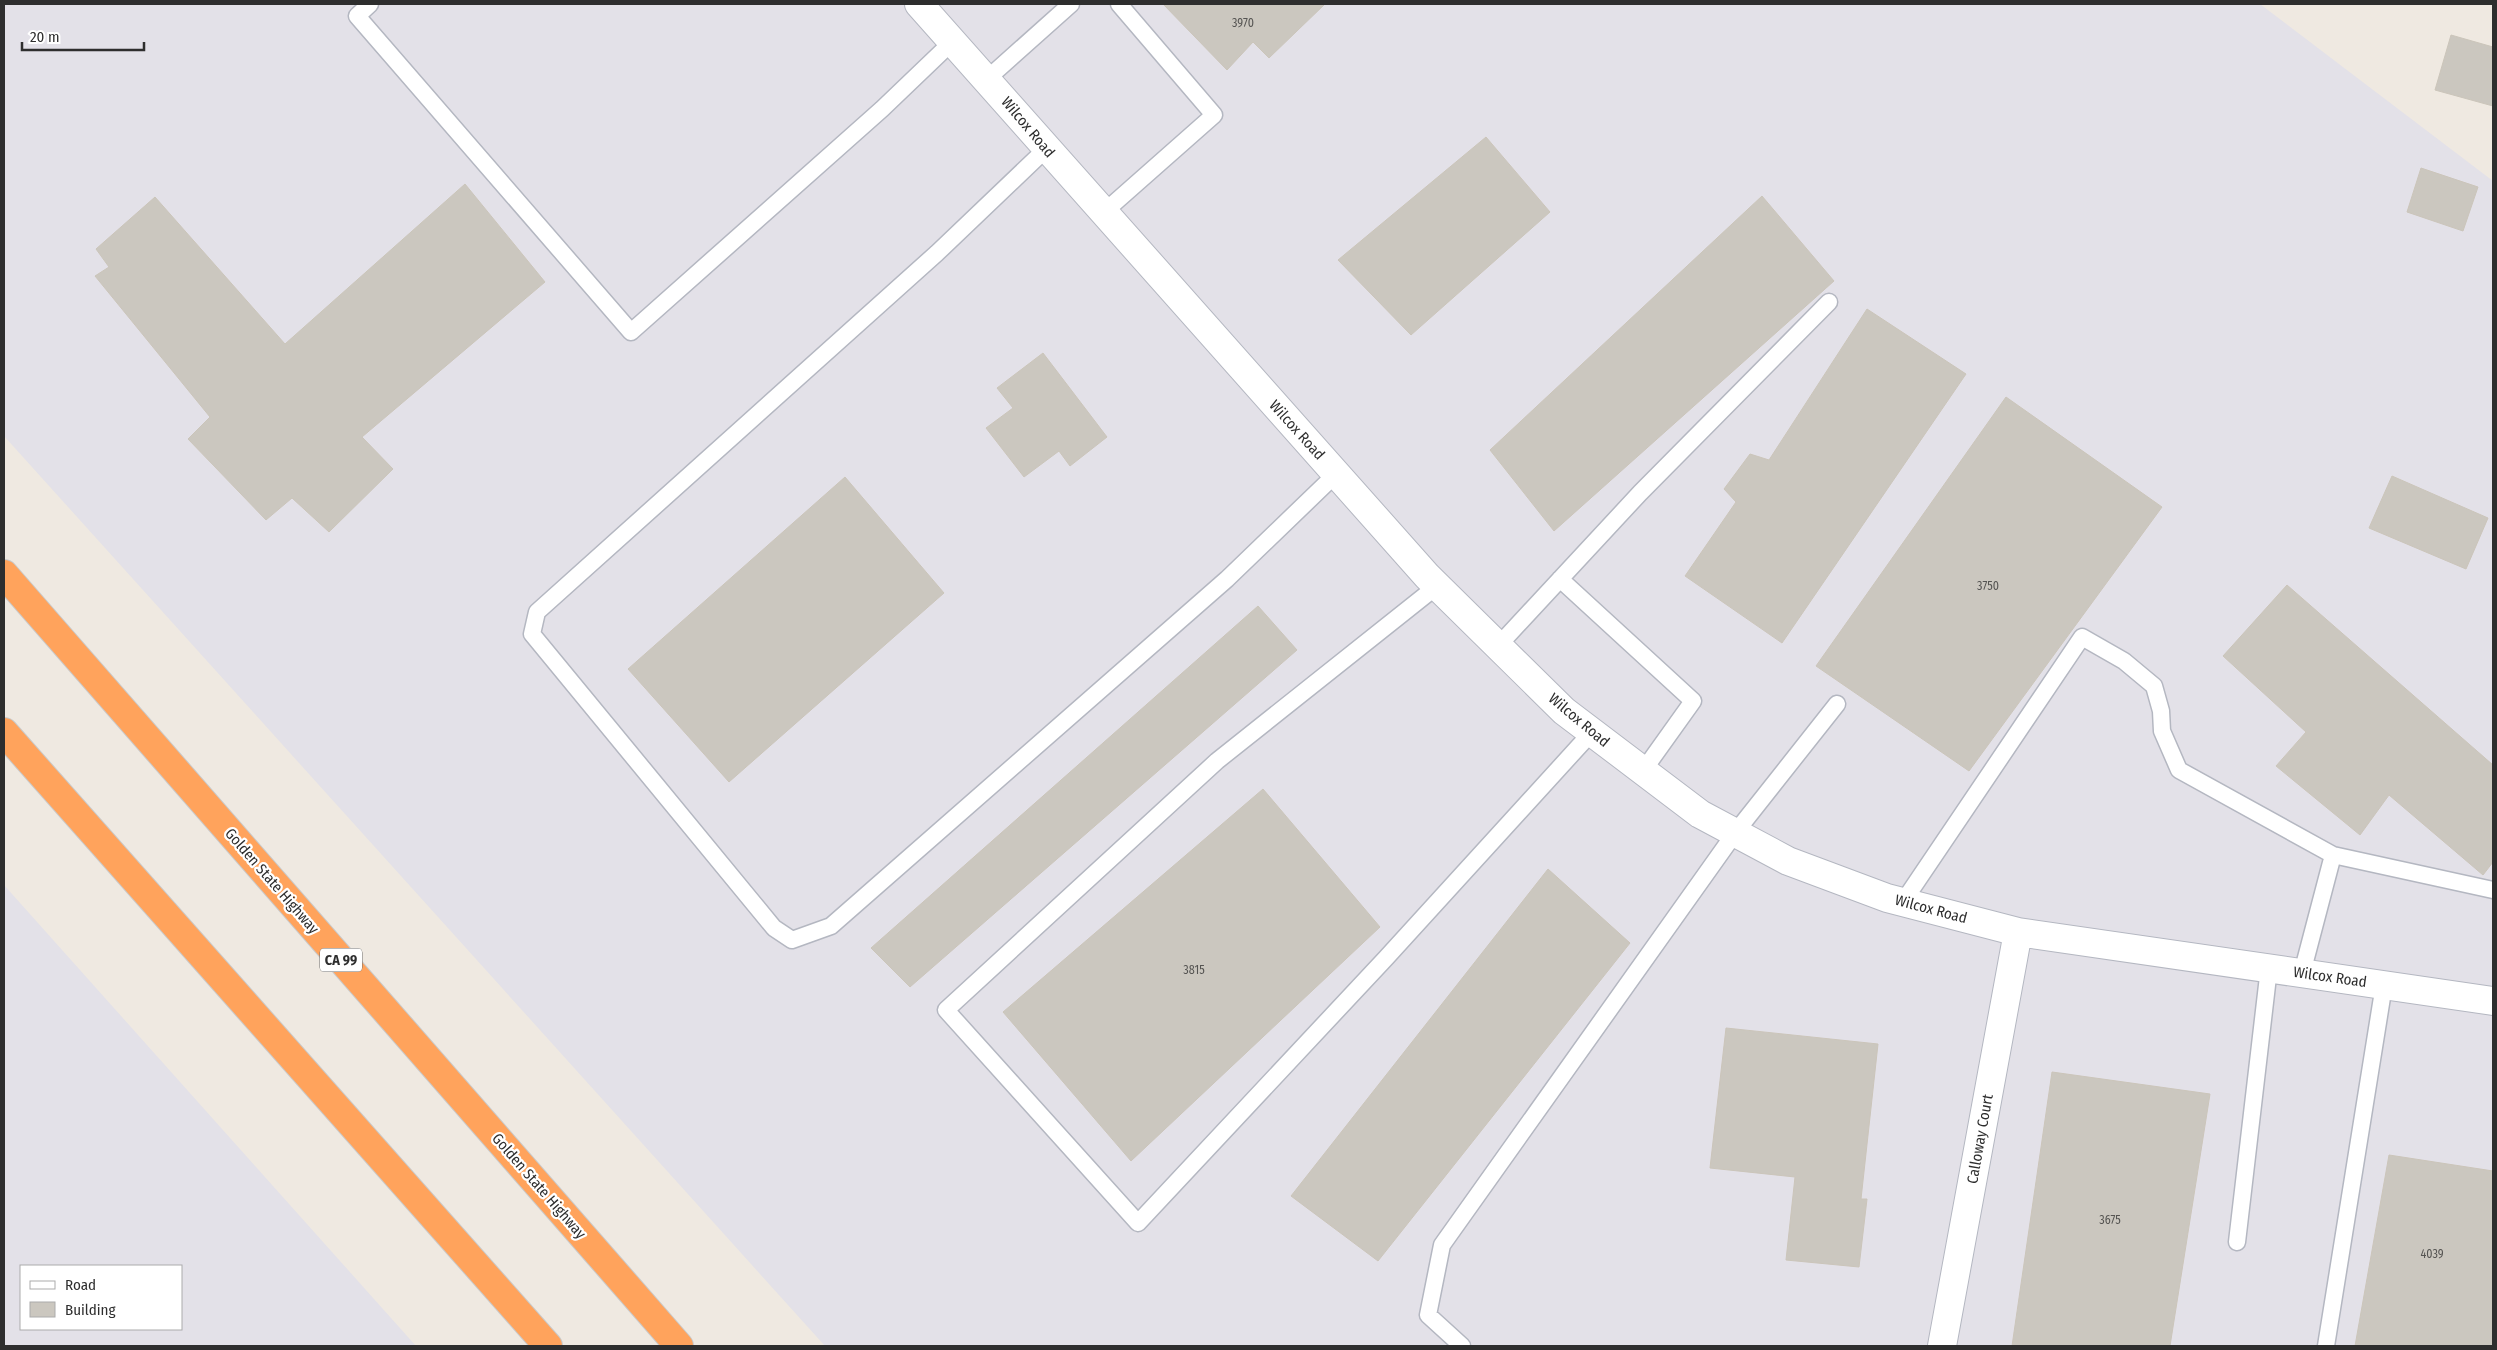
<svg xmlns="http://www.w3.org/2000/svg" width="2497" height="1350" font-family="'Fira Sans Condensed',sans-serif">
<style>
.industrial{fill:#e3e1e8;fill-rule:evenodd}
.building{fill:#cbc7bf;stroke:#cbc5ba}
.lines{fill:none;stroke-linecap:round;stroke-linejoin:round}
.lane-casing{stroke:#b4b7c1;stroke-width:19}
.street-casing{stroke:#b4b7c1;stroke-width:30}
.highway-casing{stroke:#c9c9c9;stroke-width:30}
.lane{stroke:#fff;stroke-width:16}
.street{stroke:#fff;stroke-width:28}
.highway{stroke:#ffa35c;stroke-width:28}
.labels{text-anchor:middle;stroke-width:4.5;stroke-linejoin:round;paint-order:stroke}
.number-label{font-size:12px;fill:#555452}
.shield{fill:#fff;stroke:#6d6d6d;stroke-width:1}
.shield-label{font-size:14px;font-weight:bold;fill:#2e2e2e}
.street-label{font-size:15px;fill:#2e2e2e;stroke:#fff}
</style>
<rect width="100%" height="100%" fill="#efe9e1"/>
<path class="industrial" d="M4 4H2260L2493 181V1346H825L4 436Z
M4 885 416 1346H4ZM21 1266H181V1329H21Z"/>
<path class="building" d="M1163 4H1325L1269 58 1253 42 1227 70Z
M2451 35 2493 47V106L2435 90Z
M1486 137 1550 212 1411 335 1338 260Z
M2421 168 2478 187 2463 231 2407 212Z
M465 184 545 282 362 437 393 469 329 532 292 498 266 520 188 439 210 417 95 276 109 267 96 249 155 197 285 344Z
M1762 196 1834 281 1554 531 1490 450Z
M1867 309 1966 374 1782 643 1685 576 1736 502 1724 489 1750 454 1769 460Z
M1043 353 1107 437 1070 466 1059 451 1024 477 986 428 1013 408 997 388Z
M2006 397 2162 507 1969 771 1816 666Z
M2392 476 2488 518 2466 569 2369 528Z
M845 477 944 593 729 782 628 669Z
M2287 585 2493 765V862L2483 875 2389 795 2360 835 2276 766 2306 732 2223 656Z
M1258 606 1297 650 910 987 871 948Z
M1263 789 1380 927 1131 1161 1003 1012Z
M1548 869 1630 943 1378 1261 1291 1196Z
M1726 1028 1878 1044 1861 1199H1867L1859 1267 1786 1260 1795 1177 1710 1168Z
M2052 1072 2210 1094 2170 1346H2012Z
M2389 1155 2493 1171 2492 1346H2355Z"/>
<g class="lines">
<g class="lane-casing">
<path id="lane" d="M370 4 357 16 631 332 882 109 952 42
M987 79 1071 4
M1046 149 937 253 537 612 532 634 774 928 792 940 831 926 1227 579 1336 474
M1103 213 1214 115 1119 4
M1560 579 1693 701 1643 771
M1437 586 1217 761 946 1010 1138 1223 1386 958 1592 732
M1498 646 1640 493 1829 302
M2333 855 2493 890
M1903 902 2082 637 2124 661 2154 686 2161 711 2162 731 2179 770 2333 855 2302 973
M2237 1242 2269 968
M1462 1346 1428 1315 1442 1245 1735 833 1837 704
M2326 1346 2384 985"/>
</g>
<g class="street-casing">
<path id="street" d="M919 4 1427 576 1564 711 1700 814 1788 861 1887 898 2018 932 2493 1001
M1942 1346 2018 932"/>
</g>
<g class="highway-casing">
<path id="highway" d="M4 574 679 1346
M4 732 548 1346"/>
</g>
<use href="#lane" class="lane"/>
<use href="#street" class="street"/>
<use href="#highway" class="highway"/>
</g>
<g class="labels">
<g class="number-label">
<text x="1243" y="27">3970</text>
<text x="1988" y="590">3750</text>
<text x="1194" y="974">3815</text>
<text x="2110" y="1224">3675</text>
<text x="2432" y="1258">4039</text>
</g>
<rect class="shield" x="320" y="948.5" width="42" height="23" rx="4"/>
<g class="shield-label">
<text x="341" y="965">CA 99</text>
</g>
<g class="street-label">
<text transform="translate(1028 127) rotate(50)" y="5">Wilcox Road</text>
<text transform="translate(1297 430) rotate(48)" y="5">Wilcox Road</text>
<text transform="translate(1579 720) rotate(40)" y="5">Wilcox Road</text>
<text transform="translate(272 881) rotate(49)" y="5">Golden State Highway</text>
<text transform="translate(1931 909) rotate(15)" y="5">Wilcox Road</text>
<text transform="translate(2330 977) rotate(8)" y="5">Wilcox Road</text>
<text transform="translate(1980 1139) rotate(-80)" y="5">Calloway Court</text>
<text transform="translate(539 1186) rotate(49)" y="5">Golden State Highway</text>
</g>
</g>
<rect width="2497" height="1350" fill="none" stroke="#2e2e2e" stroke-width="10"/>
<rect x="20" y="1265" width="162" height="65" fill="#ffffff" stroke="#ababab"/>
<rect x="30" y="1281" width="25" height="8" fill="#ffffff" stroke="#ababab"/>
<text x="65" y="1290" font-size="15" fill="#2e2e2e">Road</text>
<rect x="30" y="1302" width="25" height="15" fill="#cbc7bf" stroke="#ababab"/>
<text x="65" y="1315" font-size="15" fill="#2e2e2e">Building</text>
<path d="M22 42v8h122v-8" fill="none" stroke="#2e2e2e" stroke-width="2.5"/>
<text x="30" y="42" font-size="15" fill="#2e2e2e" stroke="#ffffff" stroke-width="4" paint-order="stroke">20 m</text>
</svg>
